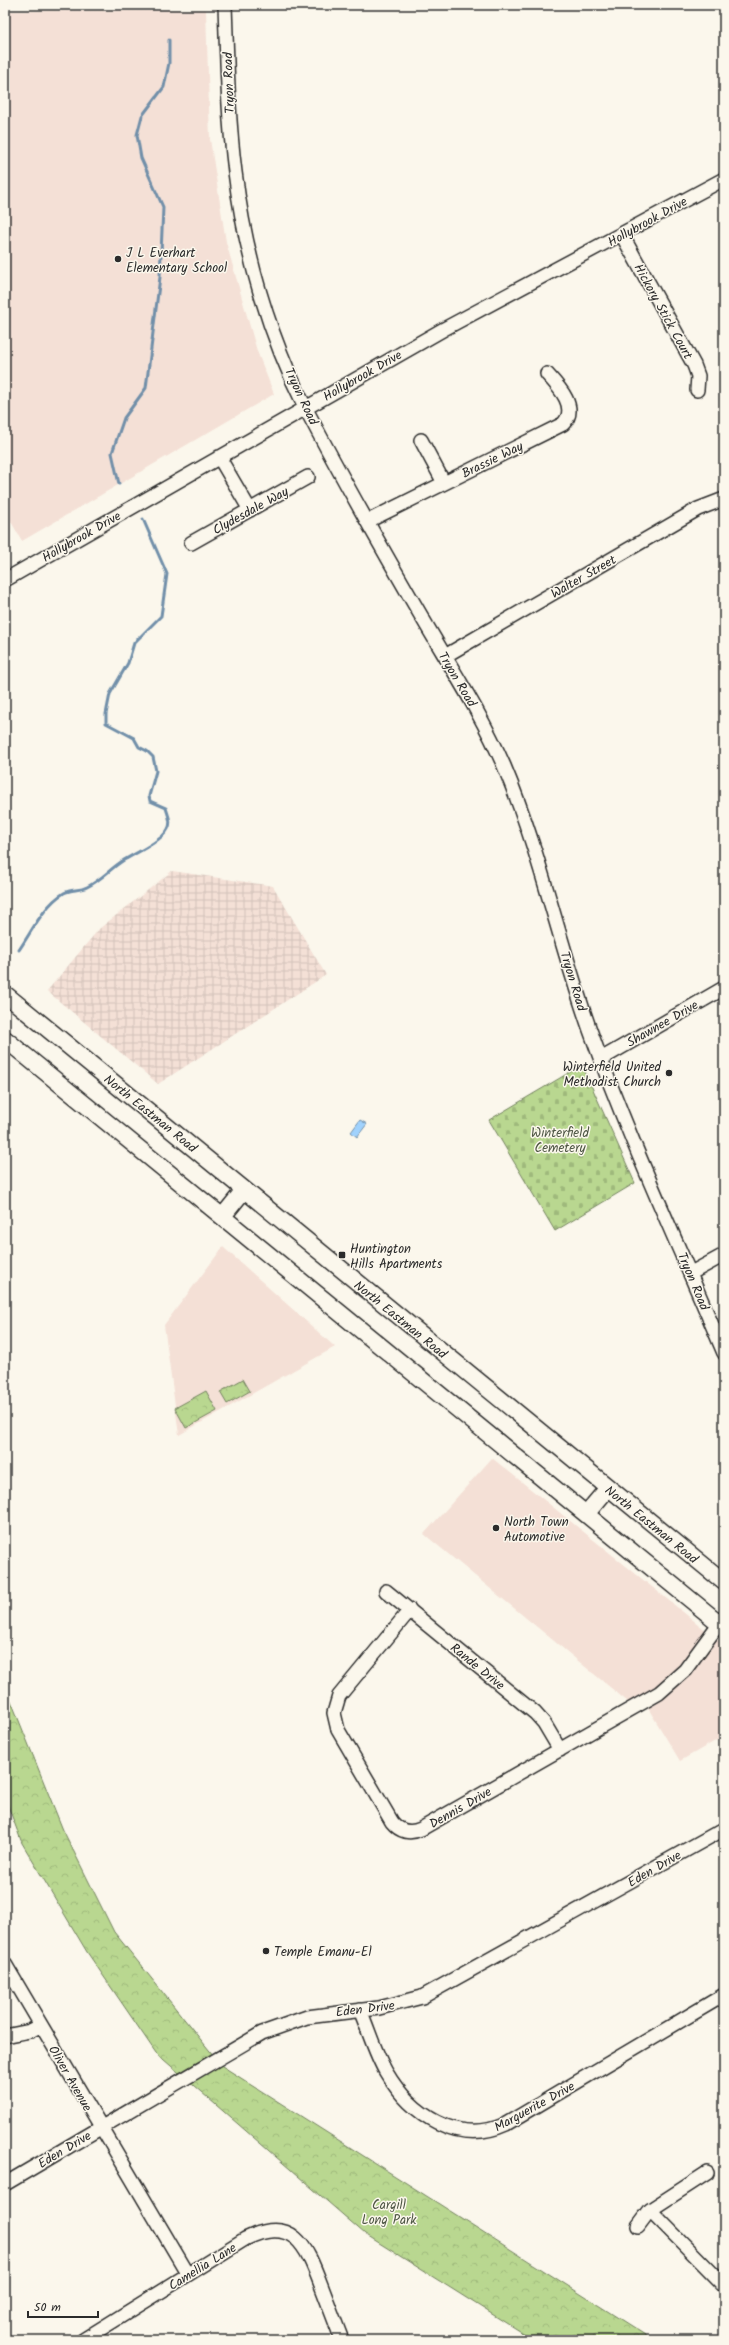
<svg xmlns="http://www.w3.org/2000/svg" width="729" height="2345" font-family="Kalam,sans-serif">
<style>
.built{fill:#f4e0d6}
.industrial{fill:url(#industrial-grid)}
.forest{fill:url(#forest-crowns);stroke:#72815e}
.cemetery{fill:url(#cemetery-stones);stroke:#72815e}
.water{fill:#a0d2fd;stroke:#718fa9}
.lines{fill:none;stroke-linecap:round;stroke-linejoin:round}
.stream{stroke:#718fa9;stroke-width:3}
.minor-casing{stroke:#2b2b2b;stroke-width:16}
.major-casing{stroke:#2b2b2b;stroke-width:19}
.minor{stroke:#fbf7ec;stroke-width:13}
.major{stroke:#fbf7ec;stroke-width:16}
.poi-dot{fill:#2b2b2b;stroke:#fbf7ec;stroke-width:1.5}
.labels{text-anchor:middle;stroke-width:3;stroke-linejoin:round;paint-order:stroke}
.street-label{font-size:13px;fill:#2b2b2b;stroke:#fbf7ec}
.poi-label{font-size:13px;fill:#2b2b2b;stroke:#fbf7ec;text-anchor:start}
.park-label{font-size:13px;fill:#4e5644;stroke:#fbf7ec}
</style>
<defs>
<pattern id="industrial-grid" width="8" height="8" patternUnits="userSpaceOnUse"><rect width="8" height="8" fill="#f4e0d6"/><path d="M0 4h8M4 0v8" fill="none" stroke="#d1c0b8"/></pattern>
<pattern id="forest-crowns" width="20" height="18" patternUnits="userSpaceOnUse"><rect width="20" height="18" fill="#b9d790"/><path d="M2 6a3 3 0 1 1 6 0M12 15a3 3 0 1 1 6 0" fill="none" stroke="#9fb97c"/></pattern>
<pattern id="cemetery-stones" width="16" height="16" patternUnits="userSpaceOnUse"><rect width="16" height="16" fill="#b9d790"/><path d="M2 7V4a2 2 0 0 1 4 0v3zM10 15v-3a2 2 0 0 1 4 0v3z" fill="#9fb97c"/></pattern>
</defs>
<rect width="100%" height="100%" fill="#fbf7ec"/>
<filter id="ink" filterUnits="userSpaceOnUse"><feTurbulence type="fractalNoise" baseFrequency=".025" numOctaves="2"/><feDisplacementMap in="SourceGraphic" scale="8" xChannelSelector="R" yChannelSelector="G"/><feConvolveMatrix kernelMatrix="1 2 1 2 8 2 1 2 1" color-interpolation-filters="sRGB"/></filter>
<g filter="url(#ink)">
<path class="built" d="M206 10 210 139 226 242 257 351 274 394 22 541 5 511V11Z
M223 1247 335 1347 179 1435 164 1325Z
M492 1458 724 1645V1736L680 1761 640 1695 628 1702 424 1534Z"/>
<path class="industrial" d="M172 871 273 886 326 975 158 1084 47 991 99 929Z"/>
<path class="forest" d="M243 1379 250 1391 227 1404 220 1392Z
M206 1391 217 1411 186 1428 175 1408Z
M5 1686 63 1830 114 1932 222 2066 653 2340H533L365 2234 156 2053 87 1952 22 1843 5 1798Z"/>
<path class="cemetery" d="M582 1065 635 1183 555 1231 489 1120Z"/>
<path class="water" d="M360 1120 367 1124 357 1137 351 1132Z"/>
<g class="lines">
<path class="stream" d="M119 484 112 453 124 418 146 388 160 277 163 207 141 158 137 135 142 116 164 87 169 63V40
M19 950C32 931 44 905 64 893 71 889 80 891 87 887 101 880 111 868 124 860 136 853 163 840 168 829 172 822 168 815 166 808L150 801 149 796 156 771 153 757 147 751 139 747 134 738 106 723V714L110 694 128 663 134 643 161 616 167 574 143 519"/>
<g class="minor-casing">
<path id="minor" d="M225 5C227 61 228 117 235 172 245 253 269 336 306 409 344 482 385 554 427 626 454 672 483 717 504 766 540 851 559 943 590 1030 629 1140 679 1246 724 1353
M622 235 694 365 698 376 697 390
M421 440 444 483
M219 457 250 510
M368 521 563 424C579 408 559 387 547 374
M191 543 308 477
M5 580 444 329 724 179
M445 656 698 509 724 499
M601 1059 724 988
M691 1273 724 1255
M386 1591 535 1713 544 1723 560 1750
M410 1610 339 1696 334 1713 338 1730 392 1822C400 1832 410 1834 421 1829L659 1693 685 1670 724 1617
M5 1964 188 2274
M360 2010C369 2031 375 2053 386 2072 411 2115 458 2146 506 2124L724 1995
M5 2036 30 2031 40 2026
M707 2173 650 2210 724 2285
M5 2184 262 2033 307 2017 379 2008 422 1997 724 1829
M638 2226 650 2210
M83 2340 245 2239C293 2215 306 2245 321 2285 328 2303 335 2322 342 2340"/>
</g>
<g class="major-casing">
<path id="major" d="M5 994 724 1582
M5 1039 724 1627
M223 1216 244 1190
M586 1514 608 1488"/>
</g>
<use href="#minor" class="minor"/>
<use href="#major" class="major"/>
</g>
</g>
<g class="poi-dot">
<circle cx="118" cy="259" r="4"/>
<circle cx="669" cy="1073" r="4"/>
<rect x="338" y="1251" width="8" height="8" rx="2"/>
<circle cx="496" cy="1528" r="4"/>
<circle cx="266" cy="1951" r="4"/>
</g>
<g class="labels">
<g class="street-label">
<text transform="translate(228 83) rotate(-92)" y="5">Tryon Road</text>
<text transform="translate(647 221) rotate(-29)" y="5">Hollybrook Drive</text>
<text transform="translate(664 311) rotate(61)" y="5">Hickory Stick Court</text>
<text transform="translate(362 375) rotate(-30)" y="5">Hollybrook Drive</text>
<text transform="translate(302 396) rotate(65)" y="5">Tryon Road</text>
<text transform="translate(492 459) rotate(-26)" y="5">Brassie Way</text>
<text transform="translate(250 510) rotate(-29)" y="5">Clydesdale Way</text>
<text transform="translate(81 536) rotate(-30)" y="5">Hollybrook Drive</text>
<text transform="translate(583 576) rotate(-30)" y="5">Walter Street</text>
<text transform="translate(458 679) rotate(59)" y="5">Tryon Road</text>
<text transform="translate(574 981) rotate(73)" y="5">Tryon Road</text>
<text transform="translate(662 1023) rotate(-30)" y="5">Shawnee Drive</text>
<text transform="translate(151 1113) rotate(39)" y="5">North Eastman Road</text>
<text transform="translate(694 1281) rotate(67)" y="5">Tryon Road</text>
<text transform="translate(401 1319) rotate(39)" y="5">North Eastman Road</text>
<text transform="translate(652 1524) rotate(39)" y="5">North Eastman Road</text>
<text transform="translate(478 1666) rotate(39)" y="5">Rande Drive</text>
<text transform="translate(460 1807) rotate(-30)" y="5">Dennis Drive</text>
<text transform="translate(654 1868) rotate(-30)" y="5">Eden Drive</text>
<text transform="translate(365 2008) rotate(-7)" y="5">Eden Drive</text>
<text transform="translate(71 2078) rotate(60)" y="5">Oliver Avenue</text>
<text transform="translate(534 2106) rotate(-29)" y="5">Marguerite Drive</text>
<text transform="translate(64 2149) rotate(-31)" y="5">Eden Drive</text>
<text transform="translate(202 2266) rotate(-32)" y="5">Camellia Lane</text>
</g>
<g class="poi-label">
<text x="126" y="257">J L Everhart<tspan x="126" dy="15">Elementary School</tspan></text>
<text x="661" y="1071" text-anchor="end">Winterfield United<tspan x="661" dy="15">Methodist Church</tspan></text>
<text x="350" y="1253">Huntington<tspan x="350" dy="15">Hills Apartments</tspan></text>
<text x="504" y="1526">North Town<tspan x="504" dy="15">Automotive</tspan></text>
<text x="274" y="1956">Temple Emanu-El</text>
</g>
<g class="park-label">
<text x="560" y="1137">Winterfield<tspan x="560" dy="15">Cemetery</tspan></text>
<text x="389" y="2209">Cargill<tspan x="389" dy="15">Long Park</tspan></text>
</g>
</g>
<rect width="729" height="2345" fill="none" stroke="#fbf7ec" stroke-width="20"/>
<rect x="10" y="10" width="709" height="2325" fill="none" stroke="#2b2b2b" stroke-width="1.5" filter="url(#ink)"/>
<path d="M28 2311v6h70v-6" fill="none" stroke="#2b2b2b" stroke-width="2"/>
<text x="34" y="2311" font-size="12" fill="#2b2b2b" stroke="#fbf7ec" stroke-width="3" paint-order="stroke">50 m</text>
</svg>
